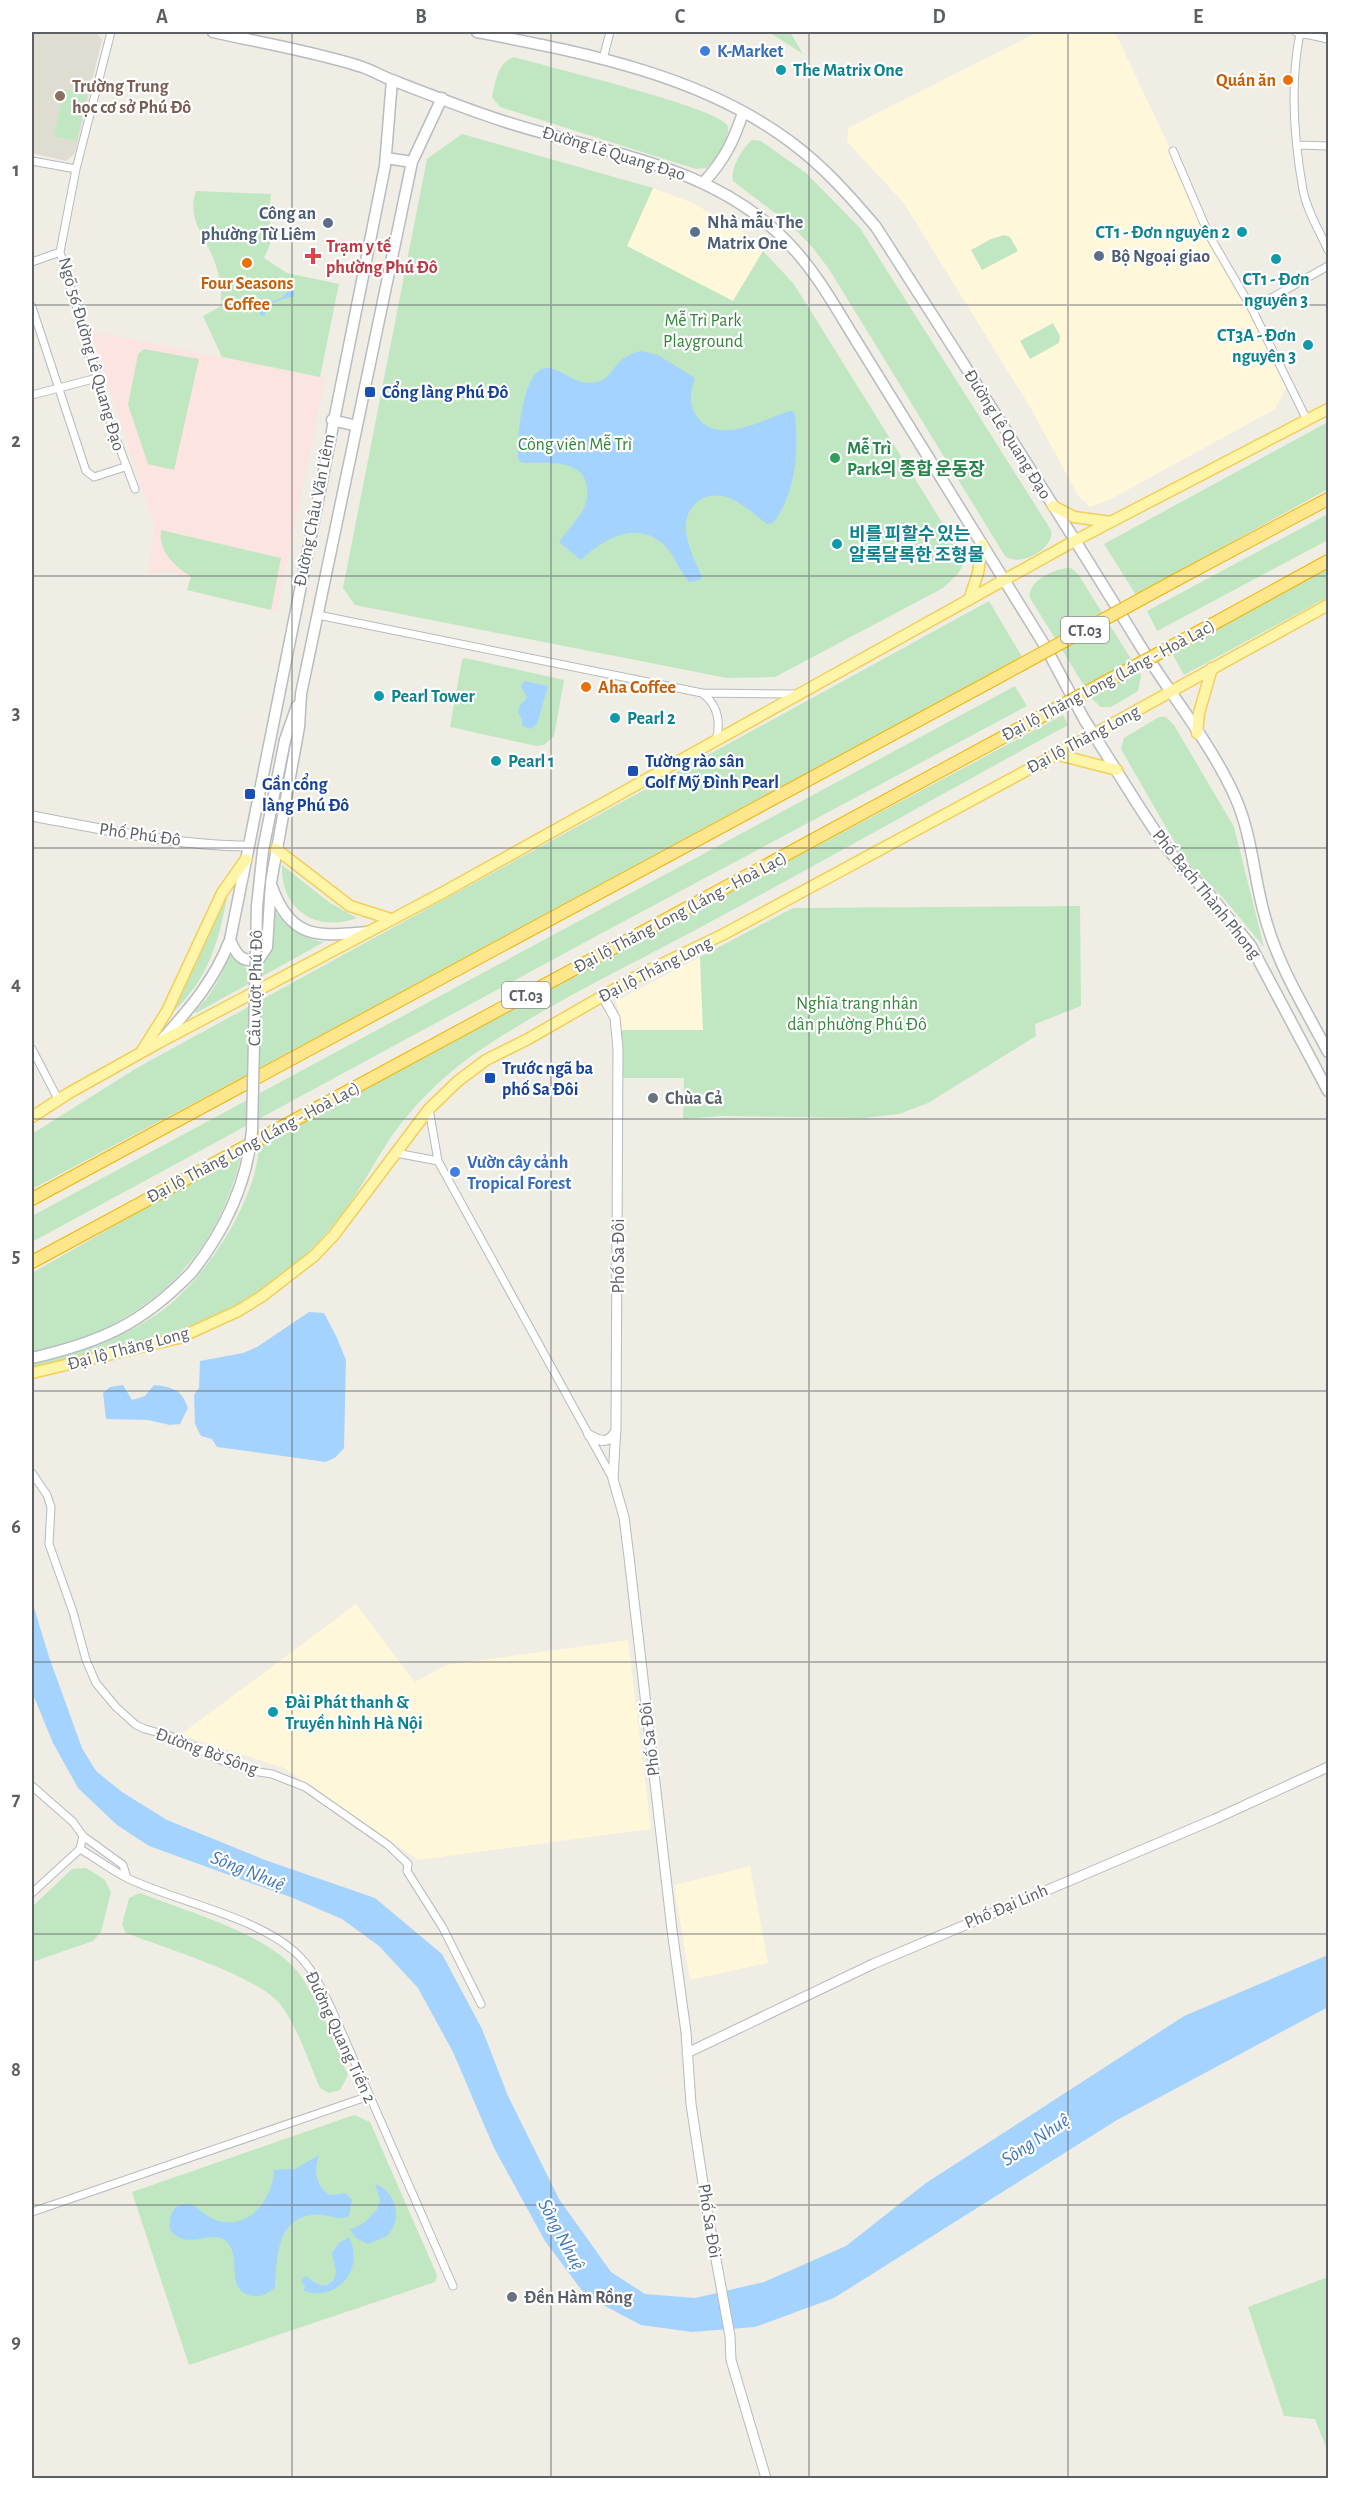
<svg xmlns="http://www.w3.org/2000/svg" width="1360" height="2510" font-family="'Alegreya Sans','Noto Sans KR',sans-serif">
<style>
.commercial{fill:#fef7da}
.education{fill:#dfdcd2}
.medical{fill:#fce4e0}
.green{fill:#c0e7c2}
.water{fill:#a4d3ff}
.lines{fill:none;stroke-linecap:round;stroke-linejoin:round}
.minor-casing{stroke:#b7babe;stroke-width:9}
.tertiary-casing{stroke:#b7babe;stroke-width:11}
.secondary-casing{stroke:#b8bbc0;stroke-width:13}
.primary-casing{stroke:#f3cf59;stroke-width:13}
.motorway-casing{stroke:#f3b300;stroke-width:14}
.minor{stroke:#fff;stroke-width:7}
.tertiary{stroke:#fff;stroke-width:9}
.secondary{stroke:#fff;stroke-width:10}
.primary{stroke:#fff5a9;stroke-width:10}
.motorway{stroke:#fee68c;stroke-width:12}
.secondary-bridge-casing{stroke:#b8bbc0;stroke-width:13;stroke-linecap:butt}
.motorway-bridge-casing{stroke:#f3b300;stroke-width:14;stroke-linecap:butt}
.secondary-bridge{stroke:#fff;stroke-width:10}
.motorway-bridge{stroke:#fee68c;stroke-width:12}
.grid{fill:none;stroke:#5c6065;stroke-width:1.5;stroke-opacity:0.55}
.shop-dot{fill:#3f7fe0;stroke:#fff;stroke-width:2}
.culture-dot{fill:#0f9aa8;stroke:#fff;stroke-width:2}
.food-dot{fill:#e8710a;stroke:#fff;stroke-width:2}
.education-dot{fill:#8d6e63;stroke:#fff;stroke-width:2}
.service-dot{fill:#5c6f8a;stroke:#fff;stroke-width:2}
.health-dot{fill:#e0444e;stroke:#fff;stroke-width:2}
.transit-dot{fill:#1a4fb4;stroke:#fff;stroke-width:2}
.leisure-dot{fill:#2e9e5b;stroke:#fff;stroke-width:2}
.worship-dot{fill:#6b7280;stroke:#fff;stroke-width:2}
.labels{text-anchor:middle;stroke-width:4.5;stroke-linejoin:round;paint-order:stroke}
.shield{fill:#fff;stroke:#8d9093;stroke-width:1.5}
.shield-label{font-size:16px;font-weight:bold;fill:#5c6065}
.shop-label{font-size:18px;font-weight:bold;fill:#366cbe;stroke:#fff;text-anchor:start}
.culture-label{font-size:18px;font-weight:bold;fill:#0d838f;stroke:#fff;text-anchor:start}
.food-label{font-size:18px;font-weight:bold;fill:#c56008;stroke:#fff;text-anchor:end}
.education-label{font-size:18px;font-weight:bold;fill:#785e54;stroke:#fff;text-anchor:start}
.street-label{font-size:18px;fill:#5c6065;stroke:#fff}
.service-label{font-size:18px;font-weight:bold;fill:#4e5e75;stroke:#fff;text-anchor:start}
.health-label{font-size:18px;font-weight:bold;fill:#be3a42;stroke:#fff;text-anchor:start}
.park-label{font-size:18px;fill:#34853c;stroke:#fff}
.transit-label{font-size:18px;font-weight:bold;fill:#164399;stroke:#fff;text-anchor:start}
.leisure-label{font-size:18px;font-weight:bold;fill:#27864d;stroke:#fff;text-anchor:start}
.worship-label{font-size:18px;font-weight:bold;fill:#5b616d;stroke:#fff;text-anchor:start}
.water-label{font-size:20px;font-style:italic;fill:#4178bc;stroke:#fff}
.neatline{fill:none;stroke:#5c6065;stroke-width:2}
.grid-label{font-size:20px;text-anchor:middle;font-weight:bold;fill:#5c6065}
</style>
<rect width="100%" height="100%" fill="#efede4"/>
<path class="commercial" d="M1038 32H1115L1174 157 1287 386 1275 409 1111 499 1090 507 1079 497 1030 407 903 202 847 142 848 128Z
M653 188 690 202 716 216 745 233 763 251 733 301 626 246Z
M700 957 703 1030H622L616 1001Z
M356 1604 415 1682 446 1665 628 1640 651 1829 418 1860 284 1768 180 1735Z
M750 1866 768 1963 690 1980 674 1885Z"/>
<path class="education" d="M32 32H94L102 39 75 153 66 161 32 153Z"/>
<path class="medical" d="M91 331 325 378 277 612 187 590 190 577 168 572 148 573 155 528Z"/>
<path class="green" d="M769 32H790L803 54Z
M514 57C544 66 716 107 727 125 733 136 715 160 707 168L696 169 500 107 492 97C496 81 497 63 514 57Z
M64 89 87 94 77 141 54 136Z
M462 134 653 188 627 246 733 301 763 251 793 283 812 313 961 553 965 562 957 575 943 588 775 677 727 678 355 605 343 588 427 159Z
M752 140 761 141 806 173 860 228 1051 530C1055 549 1019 568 1005 556L829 269 813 248 792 226 733 181C730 169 743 147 752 140Z
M196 191 271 194C270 207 265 222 276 231L264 258 287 273 339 284 320 377 222 357 203 316 221 306C222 291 220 275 214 260 205 237 186 218 196 191Z
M1004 235 1010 237 1018 251 982 270 971 250 991 239Z
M1053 323 1060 336 1059 343 1030 359 1020 341Z
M144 349 199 359 174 470 148 464 128 405 138 354Z
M1328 422V489L1136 595 1104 544Z
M1328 514V540L1157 631 1147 611Z
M161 530 281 558 271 610 187 590 191 577C175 566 158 552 161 530Z
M1328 563V597L1184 675 1169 648Z
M1071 568 1078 574 1141 675 1138 691 1111 707H1101L1093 700 1030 598C1027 581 1055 568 1071 568Z
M989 601 1025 662 32 1189V1134L135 1069Z
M465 658 564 680 554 736 544 745 536 746 450 727 462 660Z
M1015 686 1027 706 600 934 32 1242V1216Z
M1063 715 1068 725C949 790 831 857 712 921 635 963 549 1003 477 1052 444 1075 412 1106 389 1140 373 1164 360 1191 342 1214 258 1323 156 1338 32 1370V1364C75 1352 112 1343 151 1318 199 1290 259 1200 259 1143Z
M1159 717H1166L1174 725 1234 827 1264 947 1225 900 1190 865 1179 850 1121 749 1124 738Z
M282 865 330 903 357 918C317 933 280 910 282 865Z
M227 897C219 941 208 979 174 1011Z
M1080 906 1081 1006 1035 1024 1036 1036 928 1103 899 1114 863 1118 721 1116 683 1119 684 1078H622V1030H703L700 957 793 908Z
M274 910C287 928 302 939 324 942L196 1013 195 1011C212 995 223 974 230 952L246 968C275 974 272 927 274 910Z
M242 1153C219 1249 166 1304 76 1342 62 1348 46 1350 32 1354V1273Z
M86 1868 105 1880 111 1892 101 1932 93 1941 32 1962V1907L72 1869Z
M140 1893C186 1911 268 1934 298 1972 320 2002 333 2041 348 2075L340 2090 329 2093 320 2088C309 2063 297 2025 280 2004 256 1975 164 1948 126 1933L122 1925 129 1898Z
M354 2115 370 2122 437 2275 435 2282 189 2365 132 2192Z
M1328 2277V2452L1315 2419 1284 2416 1248 2307Z"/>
<path class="water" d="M290 289 295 292 294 297C289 296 272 302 268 306 266 309 266 313 264 316L260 315 258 308 283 297Z
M641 351 658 355 695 378C690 392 688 405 698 418 719 445 763 420 789 411H793L795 415C799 451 796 493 773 523L767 524C754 514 739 500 723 496 715 495 707 495 700 500 673 518 691 553 702 577L700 580 689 582C680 572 676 558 666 547 640 519 605 537 581 560L559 542C566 532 575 522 582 512 586 505 588 497 587 489 586 459 547 463 525 463L520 462 518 458C517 441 522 362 550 368 567 372 578 387 597 382 616 377 612 357 641 351Z
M524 681 548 686 537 724 531 729 522 726V719L518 713 520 705 527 698 521 686Z
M309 1312 324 1313 337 1338 346 1360 344 1448 336 1457 326 1462 217 1447 212 1439 201 1436 195 1424 194 1395 199 1388 200 1361 243 1353 257 1347Z
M123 1385 132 1400 145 1396 154 1385C173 1387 182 1390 188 1408L180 1424 170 1425 148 1420 106 1419 103 1393 110 1387Z
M32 1601 49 1657 82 1748 96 1771 122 1792 167 1820 265 1860 375 1898 442 1954 482 2029 508 2096 559 2199 611 2272 645 2294 695 2298 764 2282 846 2246 926 2183 1184 2016 1328 1955V2007L1117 2120 834 2298 755 2327 692 2332 641 2325 586 2296 545 2241 494 2148 453 2052 418 1988 379 1946 342 1919 293 1898 149 1846 117 1825 78 1788 53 1743 32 1692Z
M319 2155C314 2169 315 2187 330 2195L346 2193 352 2200 349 2216C340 2221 332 2216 322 2215 277 2212 277 2255 275 2287 269 2293 263 2297 254 2296 223 2292 243 2259 227 2242 212 2227 189 2252 171 2231 166 2218 175 2199 192 2205 201 2209 206 2217 216 2220 248 2231 273 2200 274 2170L295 2169Z
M375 2184C397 2192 403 2219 387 2236L368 2244 356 2238 350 2229C358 2227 363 2224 368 2219 382 2205 382 2204 375 2184Z
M349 2237C365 2269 338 2302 304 2291L305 2286 301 2281 306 2276C317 2284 322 2290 334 2280L336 2271 332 2253 339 2243Z"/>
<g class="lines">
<g class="minor-casing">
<path id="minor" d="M111 32 76 169 60 252 114 433 135 489
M1296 32 1328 39
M1300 33C1290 83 1294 140 1303 190 1307 211 1319 230 1328 250
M603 59 610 32
M1298 145 1328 146
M1173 151 1209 235 1252 309 1307 420
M32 161 76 169
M32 262 60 252
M32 307 86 471 94 477 125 467
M1252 309 1328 266
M32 395 97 378
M318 615 702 693 796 694
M702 693C718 705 721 722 716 741
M32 1049 58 1099
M429 1109 438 1161 613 1479
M396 1153 438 1161
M32 1473 47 1495 51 1507 49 1544 73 1612 86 1660 96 1683 116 1707 136 1725 145 1729 177 1738 218 1759 252 1771 272 1774 305 1787 388 1845 408 1864 407 1871 443 1928 481 2004
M32 1786 73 1822 83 1836 123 1865 127 1878
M83 1836 80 1849C96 1858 111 1870 127 1878 177 1902 255 1916 295 1952 313 1968 321 1988 332 2010L453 2286
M32 1893 80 1849
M32 2212 369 2096"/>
</g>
<g class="tertiary-casing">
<path id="tertiary" d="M32 816C101 829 178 846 248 846
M602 995 615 1018 618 1049 616 1426 613 1479 624 1517 629 1557 672 1930 686 2032 691 2104 707 2210 730 2336 731 2360 766 2478
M589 1435C601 1442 608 1444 616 1431
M687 2053 873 1964 1215 1819 1328 1767"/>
</g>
<g class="secondary-casing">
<path id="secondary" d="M213 32C262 43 311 51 359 66 370 69 381 76 392 80 428 94 466 109 503 121 603 154 714 163 790 245 815 271 833 303 852 334L1045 646 1084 719 1138 805 1161 840 1183 868 1209 894 1251 946 1328 1091
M477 32C585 53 702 75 792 143 824 167 850 196 876 227 964 364 1052 502 1138 642 1169 693 1212 744 1236 799 1253 838 1254 883 1267 924 1280 969 1306 1010 1328 1052
M386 158 412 162
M704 182C725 159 733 142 743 113
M332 420 357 426
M285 740 297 706
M272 887C291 941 320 936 368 932
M230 940C236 954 242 964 259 959L267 947 271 882 299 727 301 694 412 162 442 98
M160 1042C190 1008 213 983 230 940L385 166 392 80
M32 1358C101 1342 142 1324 192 1272"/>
</g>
<g class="primary-casing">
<path id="primary" d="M1053 506 1074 517 1111 522
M969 600 978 573 982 545
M1197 733 1199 713 1212 668
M1055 754 1117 770
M276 849 350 906 391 919
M142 1051 167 1011 222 893 246 859
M32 1117 69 1093 160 1042 442 893 1076 540 1328 409
M32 1373 179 1338 238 1311 261 1297 314 1256 334 1235 429 1109 458 1081 486 1060 528 1039 641 974 724 934 1094 734 1328 605"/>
</g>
<g class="motorway-casing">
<path id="motorway" d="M1176 580 1328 499
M1202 630 1328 561
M32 1199 993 680
M32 1262 1020 728"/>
</g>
<use href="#minor" class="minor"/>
<use href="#tertiary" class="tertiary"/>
<use href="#secondary" class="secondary"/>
<use href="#primary" class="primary"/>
<use href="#motorway" class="motorway"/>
<g class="secondary-bridge-casing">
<path id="secondary-bridge" d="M192 1272C225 1230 247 1184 252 1131L257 906 263 850 285 740"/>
</g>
<g class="motorway-bridge-casing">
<path id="motorway-bridge" d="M993 680 1176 580
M1020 728 1202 630"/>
</g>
<use href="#secondary-bridge" class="secondary-bridge"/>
<use href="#motorway-bridge" class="motorway-bridge"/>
</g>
<path class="grid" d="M292 32V2478M551 32V2478M809 32V2478M1068 32V2478M32 305H1328M32 576H1328M32 848H1328M32 1119H1328M32 1391H1328M32 1662H1328M32 1934H1328M32 2205H1328"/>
<g class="shop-dot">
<circle cx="705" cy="51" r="6"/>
<circle cx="455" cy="1172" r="6"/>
</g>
<g class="culture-dot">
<circle cx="781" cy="70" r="6"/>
<circle cx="1242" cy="232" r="6"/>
<circle cx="1276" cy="259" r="6"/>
<circle cx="1308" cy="345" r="6"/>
<circle cx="837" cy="544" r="6"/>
<circle cx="379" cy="696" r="6"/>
<circle cx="615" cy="718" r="6"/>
<circle cx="496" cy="761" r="6"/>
<circle cx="273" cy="1712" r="6"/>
</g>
<g class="food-dot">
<circle cx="1288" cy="80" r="6"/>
<circle cx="247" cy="263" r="6"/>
<circle cx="586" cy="687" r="6"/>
</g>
<circle class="education-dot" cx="60" cy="96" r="6"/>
<g class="service-dot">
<circle cx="328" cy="223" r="6"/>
<circle cx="695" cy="232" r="6"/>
<circle cx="1099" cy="256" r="6"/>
</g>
<path class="health-dot" d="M310 247h6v6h6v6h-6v6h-6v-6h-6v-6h6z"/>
<g class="transit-dot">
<rect x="364" y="386" width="12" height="12" rx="3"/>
<rect x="627" y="765" width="12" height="12" rx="3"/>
<rect x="244" y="788" width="12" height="12" rx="3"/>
<rect x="484" y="1072" width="12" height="12" rx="3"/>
</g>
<circle class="leisure-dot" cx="835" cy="458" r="6"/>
<g class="worship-dot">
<circle cx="653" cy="1098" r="6"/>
<circle cx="512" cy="2297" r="6"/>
</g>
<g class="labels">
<g class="shield">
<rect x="1061" y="617" width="48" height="26" rx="4.5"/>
<rect x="502" y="982" width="48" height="26" rx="4.5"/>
</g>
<g class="shield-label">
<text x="1085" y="636">CT.03</text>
<text x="526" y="1001">CT.03</text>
</g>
<g class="shop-label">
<text x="717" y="57">K-Market</text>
<text x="467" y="1168">Vườn cây cảnh<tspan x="467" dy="21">Tropical Forest</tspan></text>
</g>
<g class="culture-label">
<text x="793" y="76">The Matrix One</text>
<text x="1230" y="238" text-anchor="end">CT1 - Đơn nguyên 2</text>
<text x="1276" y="285" text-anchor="middle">CT1 - Đơn<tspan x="1276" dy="21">nguyên 3</tspan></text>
<text x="1296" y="341" text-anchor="end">CT3A - Đơn<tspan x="1296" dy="21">nguyên 3</tspan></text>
<text x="849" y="540">비를 피할수 있는<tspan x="849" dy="21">알록달록한 조형물</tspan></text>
<text x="391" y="702">Pearl Tower</text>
<text x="627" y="724">Pearl 2</text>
<text x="508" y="767">Pearl 1</text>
<text x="285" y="1708">Đài Phát thanh &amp;<tspan x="285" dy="21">Truyền hình Hà Nội</tspan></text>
</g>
<g class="food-label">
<text x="1276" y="86">Quán ăn</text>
<text x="247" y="289" text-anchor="middle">Four Seasons<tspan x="247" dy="21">Coffee</tspan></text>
<text x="598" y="693" text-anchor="start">Aha Coffee</text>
</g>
<g class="education-label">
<text x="72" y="92">Trường Trung<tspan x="72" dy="21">học cơ sở Phú Đô</tspan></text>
</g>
<g class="street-label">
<text transform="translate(614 153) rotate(17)" y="6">Đường Lê Quang Đạo</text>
<text transform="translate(92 354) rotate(74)" y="6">Ngõ 56 Đường Lê Quang Đạo</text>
<text transform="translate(1008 434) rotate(58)" y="6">Đường Lê Quang Đạo</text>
<text transform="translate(314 510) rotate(-79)" y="6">Đường Châu Văn Liêm</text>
<text transform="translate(1108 680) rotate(-28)" y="6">Đại lộ Thăng Long (Láng - Hoà Lạc)</text>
<text transform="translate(1083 739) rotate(-28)" y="6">Đại lộ Thăng Long</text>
<text transform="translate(140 834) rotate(8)" y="6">Phố Phú Đô</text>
<text transform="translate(1207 894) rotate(51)" y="6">Phố Bạch Thành Phong</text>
<text transform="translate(680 912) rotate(-28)" y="6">Đại lộ Thăng Long (Láng - Hoà Lạc)</text>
<text transform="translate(655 969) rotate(-27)" y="6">Đại lộ Thăng Long</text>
<text transform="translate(255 988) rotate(-89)" y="6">Cầu vượt Phú Đô</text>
<text transform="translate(253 1142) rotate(-28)" y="6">Đại lộ Thăng Long (Láng - Hoà Lạc)</text>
<text transform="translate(618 1256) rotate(-90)" y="6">Phố Sa Đôi</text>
<text transform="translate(128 1348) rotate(-15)" y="6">Đại lộ Thăng Long</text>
<text transform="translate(649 1739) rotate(-97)" y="6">Phố Sa Đôi</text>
<text transform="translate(207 1751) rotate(20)" y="6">Đường Bờ Sông</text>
<text transform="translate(1006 1906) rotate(-23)" y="6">Phố Đại Linh</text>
<text transform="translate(341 2037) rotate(65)" y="6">Đường Quang Tiến 2</text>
<text transform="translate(710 2221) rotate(81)" y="6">Phố Sa Đôi</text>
</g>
<g class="service-label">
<text x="316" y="219" text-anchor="end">Công an<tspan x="316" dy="21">phường Từ Liêm</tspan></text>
<text x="707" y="228">Nhà mẫu The<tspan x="707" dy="21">Matrix One</tspan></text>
<text x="1111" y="262">Bộ Ngoại giao</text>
</g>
<g class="health-label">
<text x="326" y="252">Trạm y tế<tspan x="326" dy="21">phường Phú Đô</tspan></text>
</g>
<g class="park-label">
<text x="703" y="326">Mễ Trì Park<tspan x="703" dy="21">Playground</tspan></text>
<text x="575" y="450">Công viên Mễ Trì</text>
<text x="857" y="1009">Nghĩa trang nhân<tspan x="857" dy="21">dân phường Phú Đô</tspan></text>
</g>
<g class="transit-label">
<text x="382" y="398">Cổng làng Phú Đô</text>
<text x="645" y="767">Tường rào sân<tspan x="645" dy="21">Golf Mỹ Đình Pearl</tspan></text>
<text x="262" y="790">Gần cổng<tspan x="262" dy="21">làng Phú Đô</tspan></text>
<text x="502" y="1074">Trước ngã ba<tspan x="502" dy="21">phố Sa Đôi</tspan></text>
</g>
<g class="leisure-label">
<text x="847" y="454">Mễ Trì<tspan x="847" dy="21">Park의 종합 운동장</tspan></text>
</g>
<g class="worship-label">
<text x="665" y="1104">Chùa Cả</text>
<text x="524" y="2303">Đền Hàm Rồng</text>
</g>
<g class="water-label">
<text transform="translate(248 1870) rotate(22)" y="7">Sông Nhuệ</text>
<text transform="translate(1035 2139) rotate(-34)" y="7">Sông Nhuệ</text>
<text transform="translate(562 2234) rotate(62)" y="7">Sông Nhuệ</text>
</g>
</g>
<rect width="1360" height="2510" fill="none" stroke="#ffffff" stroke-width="66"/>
<rect x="33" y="33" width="1294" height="2444" class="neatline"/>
<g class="grid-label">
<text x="162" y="23">A</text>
<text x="421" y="23">B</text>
<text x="680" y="23">C</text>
<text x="939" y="23">D</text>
<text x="1198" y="23">E</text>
<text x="16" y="176">1</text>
<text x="16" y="447">2</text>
<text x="16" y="719">3</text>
<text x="16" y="990">4</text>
<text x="16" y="1262">5</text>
<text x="16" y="1533">6</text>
<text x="16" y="1805">7</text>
<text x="16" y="2076">8</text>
<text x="16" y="2348">9</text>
</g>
</svg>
